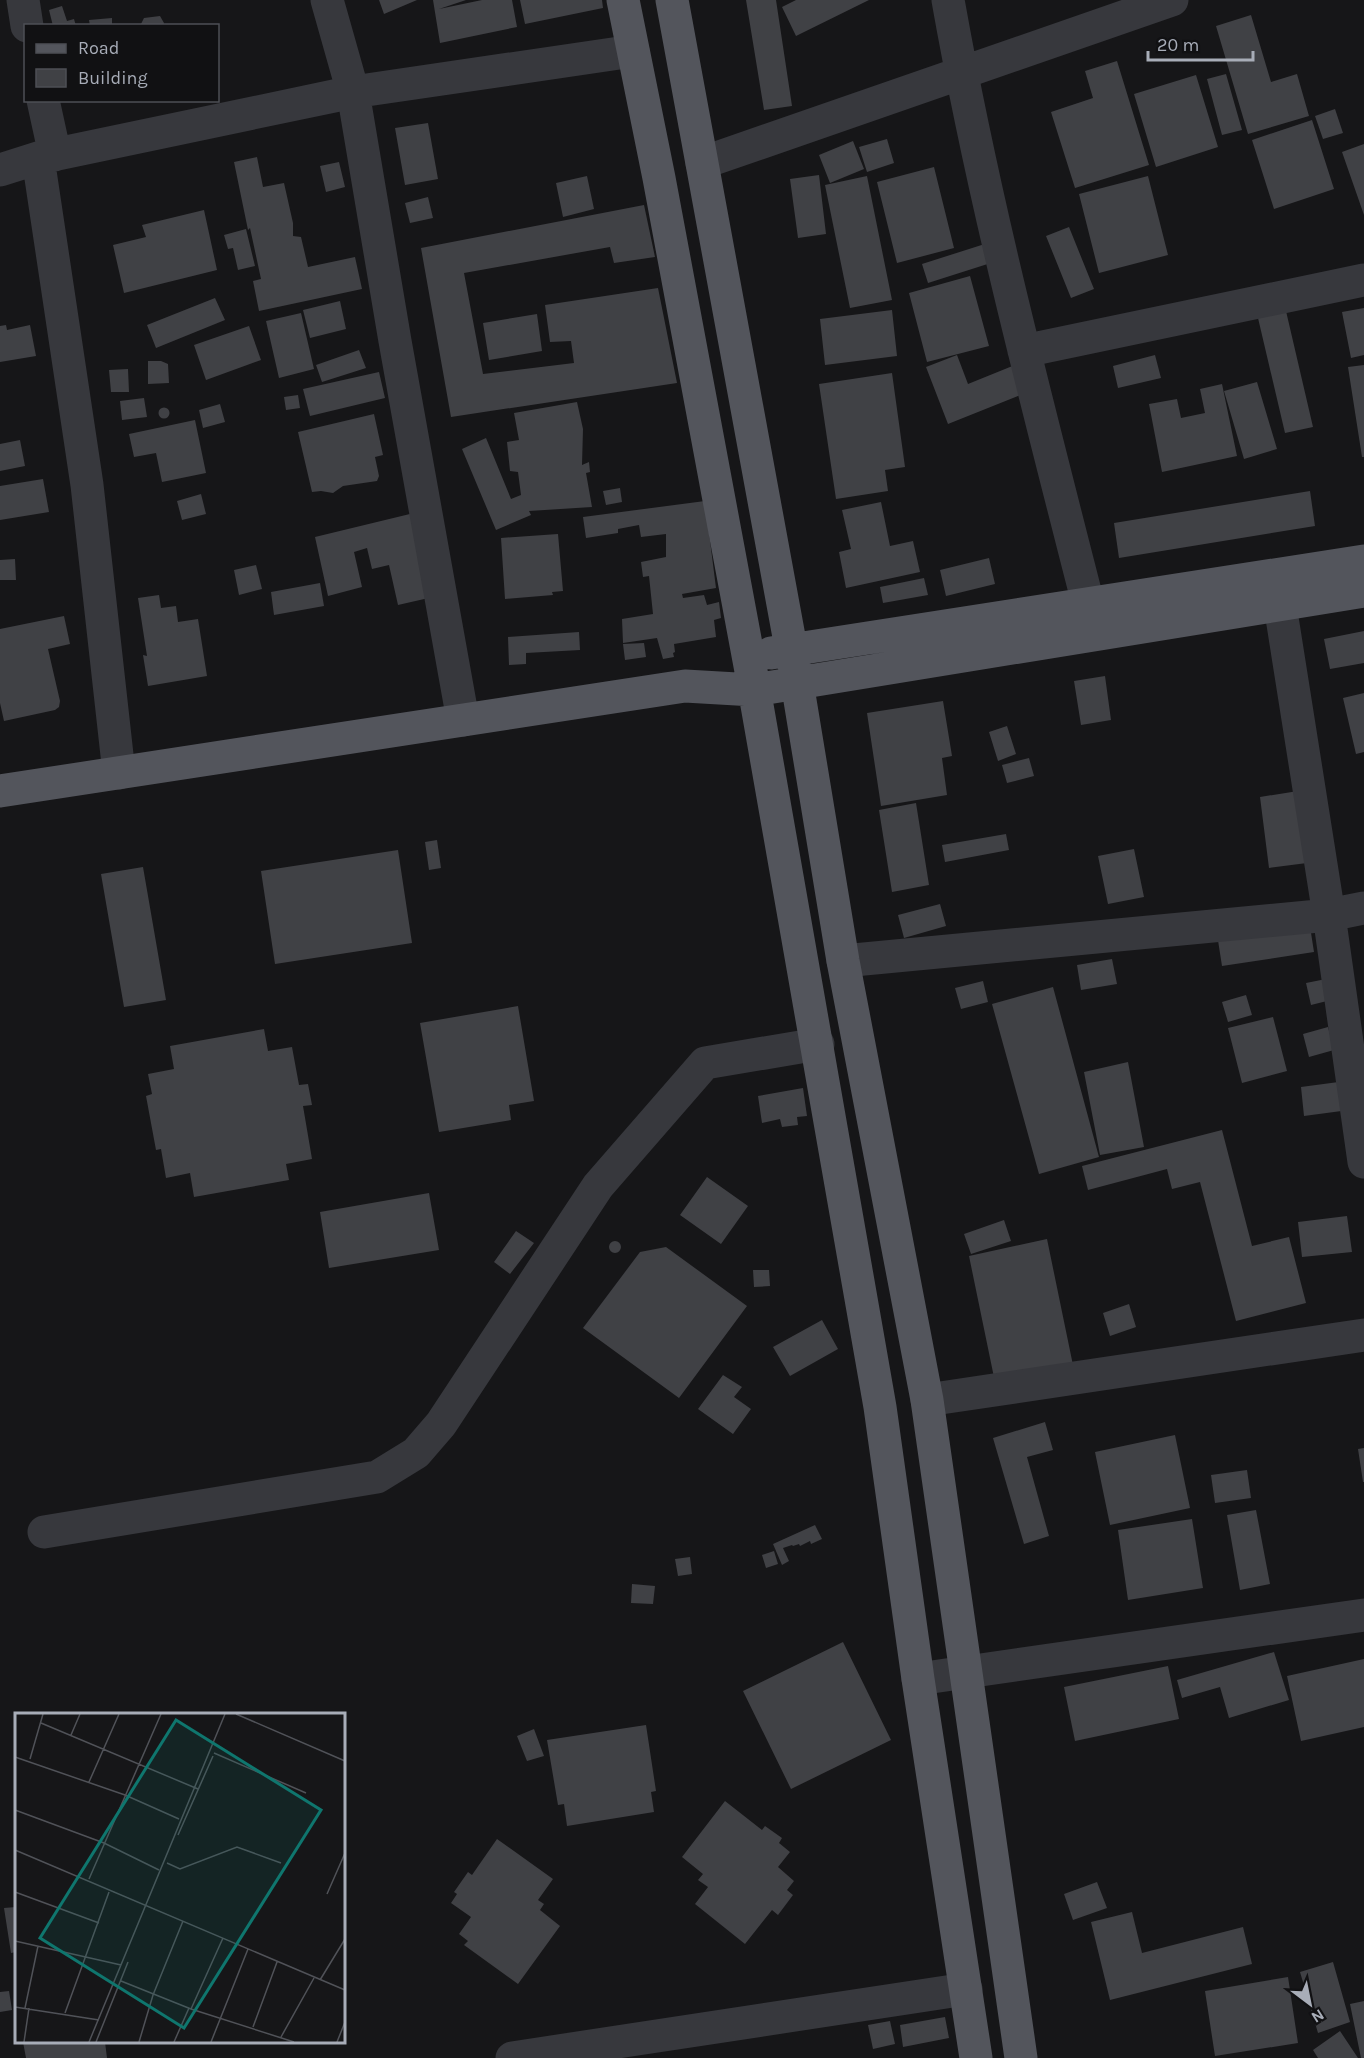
<svg xmlns="http://www.w3.org/2000/svg" width="1364" height="2058" font-family="Karla,sans-serif">
<style>
.building{fill:#404145}
.lines{fill:none;stroke-linecap:round;stroke-linejoin:round}
.minor{stroke:#37383d;stroke-width:33}
.major{stroke:#53555c;stroke-width:33}
.inset-road{fill:none;stroke:#505258;stroke-width:1.5}
.view{fill:#0f766e;fill-opacity:0.15;stroke:#0f766e;stroke-width:3}
.inset-edge{fill:none;stroke:#a8adb8;stroke-width:3}
</style>
<rect width="100%" height="100%" fill="#161618"/>
<path class="building" d="M379 0H417L384 14Z
M433 0H466L439 9 482 0H512L517 27 440 43Z
M520 0H602L603 8 525 24Z
M746 0H776L792 106 764 110Z
M796 0H869L796 36 782 7Z
M62 6 67 21 74 19 76 26H53L49 10Z
M1251 15 1271 82 1297 74 1309 116 1248 134 1216 26Z
M160 16 164 23 163 26H140L144 18Z
M112 18V26H90L89 20Z
M1117 61 1149 165 1075 188 1051 112 1093 98 1085 71Z
M1226 74 1242 130 1222 135 1207 79Z
M1196 75 1218 147 1156 167 1134 94Z
M1335 109 1343 133 1323 139 1315 116Z
M1312 120 1334 189 1274 209 1252 140Z
M428 123 438 179 405 185 395 128Z
M887 139 894 163 867 172 859 147Z
M853 141 864 169 830 183 819 155Z
M1364 144V215L1342 152Z
M257 157 263 187 284 183 293 223V236L301 237 308 267 355 257 362 289 259 311 253 281 261 279 250 228 248 230 234 162Z
M339 162 345 187 326 192 320 166Z
M934 167 954 248 897 263 877 182Z
M819 175 826 234 798 238 790 179Z
M587 176 594 209 563 217 556 183Z
M867 176 892 300 850 308 825 185Z
M1148 176 1168 255 1099 273 1079 194Z
M428 197 433 218 410 223 405 203Z
M644 205 655 257 614 263 610 247 464 273 483 374 574 363 571 341 550 342 545 305 658 288 677 383 451 417 421 248Z
M204 210 217 270 124 293 113 245 146 237 142 225Z
M1069 227 1094 289 1071 298 1046 236Z
M246 229 255 266 238 270 233 248 228 249 224 235Z
M991 242 997 261 928 283 922 264Z
M970 276 989 346 927 362 909 293Z
M215 298 225 320 156 348 147 325Z
M340 301 346 329 310 338 303 310Z
M1364 308V355L1351 358 1342 312Z
M892 310 897 356 825 365 820 319Z
M1286 311 1313 427 1285 433 1258 318Z
M301 313 314 369 279 378 266 321Z
M537 314 542 351 489 360 483 323Z
M6 325 7 330 30 325 36 356 0 362V326Z
M249 326 261 360 206 380 194 345Z
M359 350 366 368 322 382 316 365Z
M957 355 968 384 1027 360 1038 388 948 424 926 367Z
M1155 355 1161 378 1118 388 1113 366Z
M148 361H161L168 364 169 383 148 384Z
M1364 365V457H1362L1348 367Z
M128 369 129 392H111L109 370Z
M379 372 385 398 310 416 303 389Z
M892 373 905 467 885 470 888 491 836 499 819 384Z
M1257 382 1277 449 1244 459 1224 391Z
M1222 384 1237 456 1162 472 1149 404 1177 399 1181 418 1205 413 1200 389Z
M298 395 300 408 286 410 284 397Z
M144 398 147 417 122 420 120 401Z
M577 402 583 429 582 465 589 462 590 472 586 473 592 507 529 511 531 515 496 530 462 449 486 438 511 499 521 495 518 472 510 471 507 442 519 440 514 413Z
M220 404 225 422 203 428 199 410Z
M158.5 413a5.5 5.5 0 1 1 11 0a5.5 5.5 0 1 1-11 0Z
M374 414 383 455 375 457 379 476 377 481 343 486 333 493 321 491 312 492 298 432Z
M195 420 206 473 162 482 156 453 134 457 129 434Z
M20 440 25 466 0 471V444Z
M43 479 49 512 0 520V486Z
M620 488 622 502 606 505 603 491Z
M1310 491 1315 526 1119 558 1114 523Z
M201 494 206 514 182 520 177 501Z
M705 501 716 588 682 594 683 598 704 595 707 605 719 602 721 618 714 620 716 637 674 644 675 652 673 653 674 657 663 659 657 638 623 643 622 619 653 614 649 576 643 577 641 562 666 557V534L641 537 639 525 618 529V533L586 538 583 517Z
M881 502 890 546 913 541 920 572 846 588 839 552 851 549 842 510Z
M414 513 433 597 398 605 389 565 372 569 367 548 354 552 362 587 328 596 315 537Z
M558 534 563 591 552 592 553 595 505 599 501 538Z
M989 558 995 584 946 596 940 570Z
M15 559 16 580H0V560Z
M256 565 262 589 239 595 234 570Z
M924 578 928 595 883 603 880 587Z
M320 583 324 606 274 615 271 592Z
M159 595 161 608 176 606 178 622 198 619 207 676 148 686 143 655 147 656 138 598Z
M64 616 70 644 48 649 60 701 59 707 55 710 4 721 0 703V629Z
M1364 631V663L1330 669 1324 639Z
M579 632 580 650 526 653V664L509 665 508 637Z
M644 643 646 657 625 660 623 644Z
M1105 676 1111 720 1081 725 1074 681Z
M1364 693V752L1356 754 1343 698Z
M943 701 952 756 942 758 947 795 881 806 867 713Z
M1007 726 1016 754 998 761 989 732Z
M1029 758 1034 776 1007 783 1002 765Z
M1298 791 1307 863 1269 868 1260 797Z
M916 803 929 885 892 892 879 810Z
M1006 834 1009 850 945 862 942 845Z
M437 840 441 868 429 870 425 842Z
M1134 849 1144 897 1108 904 1098 856Z
M398 850 412 943 275 964 261 871Z
M143 867 166 1000 124 1007 101 874Z
M940 904 946 926 904 938 898 915Z
M1309 920 1314 952 1222 966 1217 934Z
M1112 959 1117 984 1081 990 1077 965Z
M1326 979 1331 1000 1311 1005 1306 983Z
M983 981 988 1002 961 1009 955 988Z
M1053 987 1099 1157 1039 1174 992 1004Z
M1246 995 1252 1015 1228 1022 1222 1002Z
M518 1006 534 1101 509 1105 511 1120 439 1132 420 1023Z
M1273 1017 1287 1071 1242 1083 1228 1028Z
M1328 1027 1334 1050 1309 1057 1303 1034Z
M264 1029 268 1051 292 1047 299 1085 308 1084 312 1105 303 1106 312 1159 286 1164 289 1180 194 1197 190 1173 166 1178 161 1149 156 1150 146 1096 152 1094 148 1074 174 1069 170 1046Z
M1128 1062 1144 1147 1100 1155 1084 1072Z
M1346 1081 1349 1110 1304 1116 1301 1087Z
M803 1088 807 1116 797 1117 798 1125 782 1127 780 1119 762 1123 758 1096Z
M1222 1130 1252 1246 1289 1237 1306 1303 1236 1321 1200 1182 1172 1189 1167 1169 1088 1190 1082 1166Z
M707 1177 748 1206 721 1244 680 1215Z
M429 1193 439 1250 329 1268 320 1212Z
M1347 1216 1352 1252 1302 1257 1298 1222Z
M1004 1220 1011 1241 971 1254 964 1234Z
M516 1231 534 1243 510 1274 494 1262Z
M1047 1239 1074 1370 996 1387 969 1256Z
M609 1247a6 6 0 1 1 12 0a6 6 0 1 1-12 0Z
M666 1247 747 1306 679 1398 583 1328 640 1252Z
M753 1270H769L770 1286 754 1287Z
M1129 1304 1136 1327 1110 1336 1103 1313Z
M822 1320 838 1349 790 1376 773 1347Z
M723 1375 742 1387 734 1397 751 1409 733 1434 698 1409Z
M1045 1422 1053 1450 1027 1457 1049 1536 1024 1544 993 1438Z
M1175 1435 1190 1508 1110 1525 1095 1452Z
M1364 1448V1482H1363L1358 1449Z
M1247 1470 1251 1498 1215 1503 1211 1475Z
M1256 1510 1270 1584 1240 1590 1227 1515Z
M1192 1519 1203 1588 1128 1600 1118 1530Z
M815 1525 822 1539 811 1544 810 1541 800 1546 799 1544 793 1546 792 1545 783 1548 789 1561 782 1565 773 1544Z
M774 1551 778 1564 766 1568 762 1555Z
M690 1557 692 1574 678 1576 675 1559Z
M632 1584 655 1586 653 1604 631 1603Z
M843 1642 891 1740 791 1789 743 1691Z
M1274 1652 1289 1700 1229 1718 1220 1687 1182 1698 1177 1680Z
M1364 1659V1727L1301 1741 1287 1676Z
M1168 1666 1179 1719 1075 1741 1064 1687Z
M646 1725 656 1791 651 1792 654 1812 567 1826 564 1804 558 1805 547 1740Z
M534 1729 544 1756 527 1761 517 1736Z
M725 1801 762 1830 765 1826 782 1838 779 1843 790 1852 778 1867 794 1881 787 1890 793 1895 778 1915 772 1910 745 1944 695 1904 708 1887 698 1880 703 1874 682 1857Z
M497 1839 553 1879 538 1900 544 1904 540 1910 560 1926 518 1984 464 1945 468 1941 459 1934 471 1917 451 1903 457 1894 454 1892 468 1872 472 1875Z
M1097 1882 1107 1908 1073 1920 1064 1894Z
M16 1907V1952L11 1953 4 1908Z
M1132 1912 1142 1953 1243 1927 1252 1964 1110 2000 1091 1922Z
M1333 1962 1350 2022 1318 2033 1300 1972Z
M1288 1977 1298 2043 1215 2056 1205 1991Z
M9 1991 12 2010 0 2012V1992Z
M1364 2001V2058H1361L1350 2004Z
M945 2017 949 2038 903 2047 900 2025Z
M890 2021 895 2044 873 2049 868 2025Z
M1340 2031 1358 2058H1318L1313 2050Z
M23 2042H105L107 2058H26Z"/>
<g class="lines">
<path class="minor" d="M23 0 27 26
M327 0 353 92 395 341 463 720
M948 0C984 203 1037 403 1088 603
M43 100 55 155
M38 158 87 485 119 773
M702 163 1172 0
M0 170 38 158 353 92 633 51
M1024 351 1364 280
M1280 605 1329 915 1364 1162
M843 961 1329 915 1364 908
M927 1400 1364 1335
M44 1532 377 1477 416 1453 441 1424 598 1186 705 1063 818 1044
M918 1679 1364 1615
M512 2058 966 1989"/>
<path class="major" d="M623 0 659 178 751 671 880 1407 918 1679 976 2058
M672 0 794 664 843 961 927 1400 1021 2058
M771 653 1364 561
M0 791 685 686 754 690 1364 591"/>
</g>
<g transform="translate(15 1713)">
<rect width="330" height="330" fill="#161618"/>
<path class="inset-road" d="M221 1 330 48M26 10 183 76M56 22 65 1M199 40 291 80M0 44 110 82 164 106M15 46 28 1M74 69 104 1M0 97 89 130 144 157M163 122 198 43M0 137 330 277M152 150 165 156 222 134 266 150M74 166 146 1M0 179 84 210M312 181 330 140M0 228 106 252M305 267 330 226M106 268 176 296 279 329M0 294 84 307M10 295 23 233M176 296 208 225M50 300 94 179M238 314 262 249M266 324 299 265M9 329 14 295M74 329 210 1M81 329 113 249M124 329 138 282 168 208M159 329 174 295M196 329 233 236M322 329 330 309"/>
<path class="view" d="M161 7 306 97 169 315 25 225Z"/>
<rect width="330" height="330" class="inset-edge"/>
</g>
<rect x="24" y="24" width="195" height="78" fill="#111113" stroke="#4d4f55" stroke-width="1.5"/>
<rect x="36" y="44" width="30" height="9" fill="#53555c" stroke="#4d4f55" stroke-width="1.5"/>
<text x="78" y="54" font-size="18" fill="#a8adb8">Road</text>
<rect x="36" y="69" width="30" height="18" fill="#404145" stroke="#4d4f55" stroke-width="1.5"/>
<text x="78" y="84" font-size="18" fill="#a8adb8">Building</text>
<g transform="translate(1310 2004) rotate(148)" stroke="#111113" stroke-width="4.5" paint-order="stroke">
<path d="M0-4.5L10 22L0 15L-10 22Z" fill="#a8adb8"/>
<text y="-9" font-size="16" font-weight="bold" text-anchor="middle" fill="#a8adb8">N</text>
</g>
<path d="M1148 51v9h105v-9" fill="none" stroke="#a8adb8" stroke-width="3"/>
<text x="1157" y="51" font-size="18" fill="#a8adb8" stroke="#111113" stroke-width="4.5" paint-order="stroke">20 m</text>
</svg>
